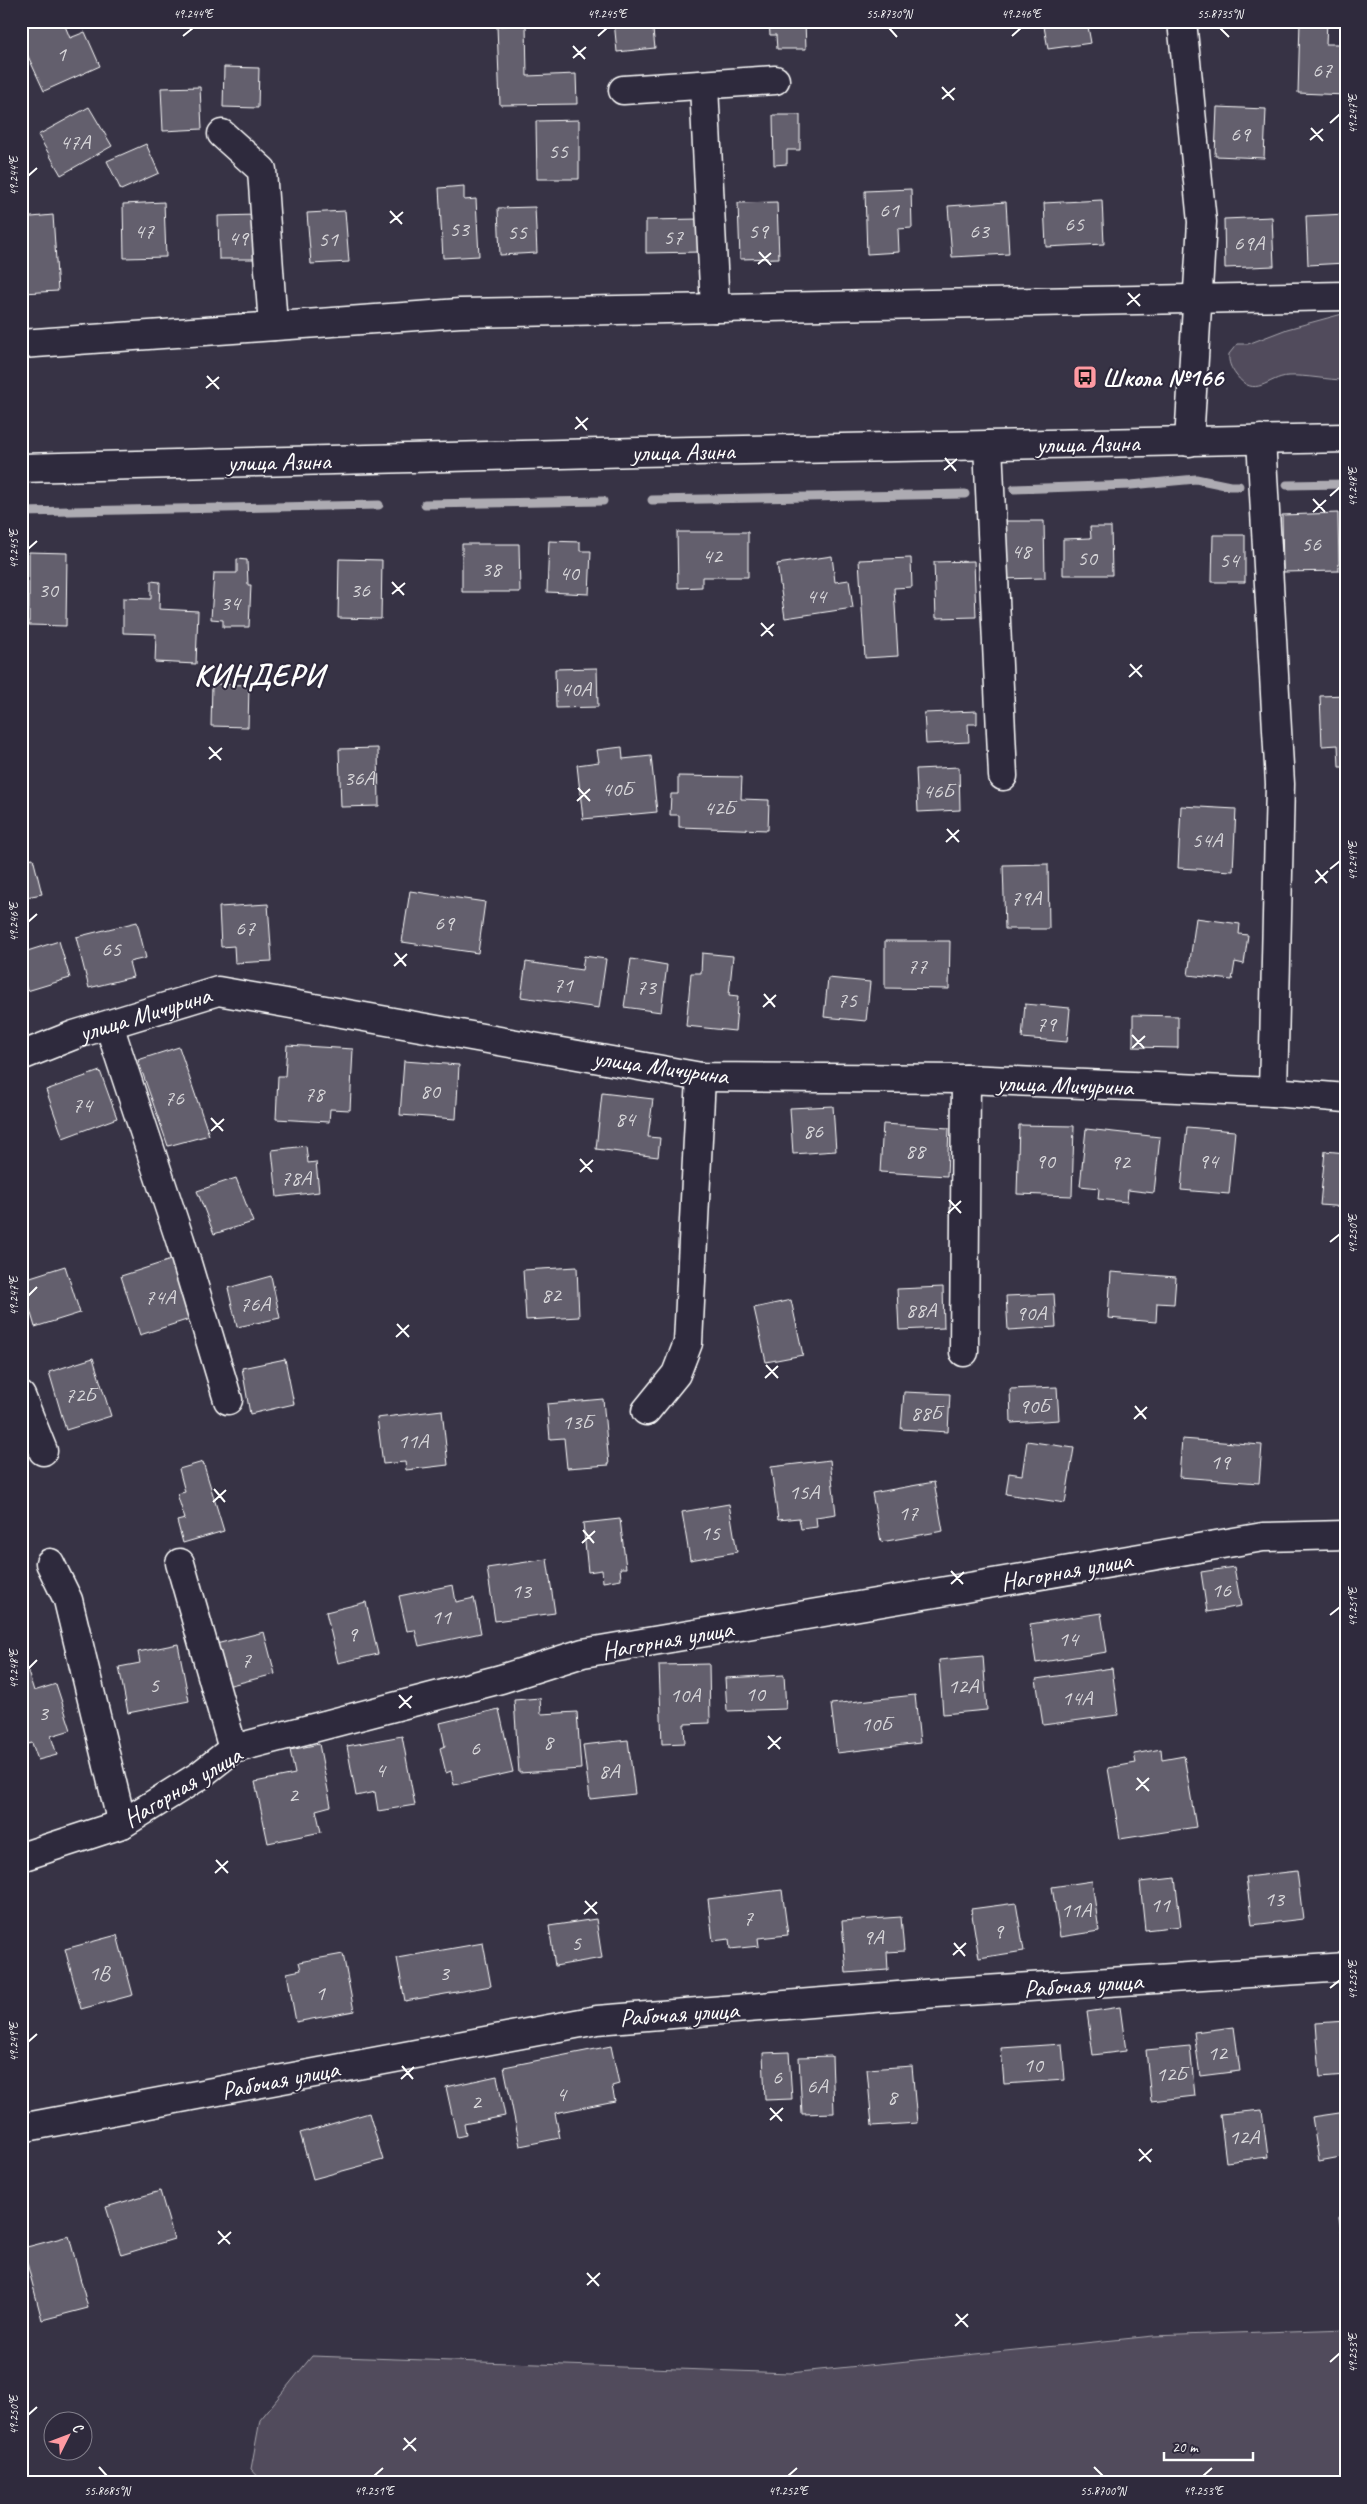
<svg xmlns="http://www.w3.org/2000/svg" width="1367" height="2504" font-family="Caveat,sans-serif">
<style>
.green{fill:#514c5c;stroke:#a8a6ae}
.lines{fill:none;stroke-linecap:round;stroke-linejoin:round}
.stream{stroke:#adabb2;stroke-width:9}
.building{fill:#635f6d;stroke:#fff}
.minor-casing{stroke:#fff;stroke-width:31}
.major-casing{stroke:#fff;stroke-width:31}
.minor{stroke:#2f2a3d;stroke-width:28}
.major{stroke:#2f2a3d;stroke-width:28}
.ticks{fill:none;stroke:#fff;stroke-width:2}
.labels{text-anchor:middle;stroke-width:4;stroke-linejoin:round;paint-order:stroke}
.number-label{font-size:22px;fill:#d8d7da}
.poi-label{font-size:25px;font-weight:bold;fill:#fff;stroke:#2f2a3d;text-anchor:start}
.street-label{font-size:25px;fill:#fff;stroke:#2f2a3d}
.district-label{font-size:30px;font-weight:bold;letter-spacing:1px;fill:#fff;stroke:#2f2a3d}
.neatline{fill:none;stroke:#fff;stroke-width:2}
.ticks-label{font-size:12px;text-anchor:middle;fill:#fff}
</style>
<rect width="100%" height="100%" fill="#373345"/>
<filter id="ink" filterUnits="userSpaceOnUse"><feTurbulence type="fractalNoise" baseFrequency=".02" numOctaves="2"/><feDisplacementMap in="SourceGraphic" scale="10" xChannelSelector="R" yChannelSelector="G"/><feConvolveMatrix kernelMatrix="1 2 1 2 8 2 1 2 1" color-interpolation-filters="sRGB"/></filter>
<g filter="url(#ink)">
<path class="green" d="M1346 313V380C1327 380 1307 375 1288 376 1268 377 1255 400 1236 375 1231 368 1228 362 1229 354L1237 344H1248L1287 329Z
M1346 2329V2483H264L251 2469 260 2420 312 2356 790 2373 1153 2336Z"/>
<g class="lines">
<path class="stream" d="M1287 485 1346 484
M1014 489 1131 485 1196 479 1230 486H1239
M652 500 965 494
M425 504 603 501
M21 512 379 505"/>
</g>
<path class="building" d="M26 21H63L70 38 85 32 100 66 44 91 21 41V23Z
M614 21H652L655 48 617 52Z
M769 21H805L806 49H777L776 35H770Z
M828 21H870V26L828 27Z
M1043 21H1087L1091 43 1048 49Z
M1300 21H1327L1326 44H1346V95L1298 93Z
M526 25 527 76 576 74 577 104 500 105 497 26Z
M224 67 259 68 258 108 223 107Z
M200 87 202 129 163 131 161 88Z
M89 107 112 146 61 175 38 135Z
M1217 107 1266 109 1264 158 1215 156Z
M773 115H800V150H787V164L774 165Z
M579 120V179H537L536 121Z
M146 144 159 173 121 190 107 161Z
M464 186V200L476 199 479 256 443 258 439 188Z
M911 189 912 228 898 229 899 252 867 254 865 191Z
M1102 200 1104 244 1046 247 1044 203Z
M164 202 166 257 124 258 123 204Z
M777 202 779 258 740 259 738 203Z
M1006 202 1009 254 952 257 948 206Z
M535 207 537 253 500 255 498 208Z
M345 211 349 262 311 264 307 213Z
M1346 214V263L1308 265 1306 216Z
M53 215 58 291 23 293 21 218Z
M257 215V259H219L218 216Z
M1272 217 1274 266 1225 268 1224 219Z
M700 219 701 252 646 253V220Z
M1338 513 1339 571 1283 572 1282 515Z
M998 521H1044L1045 578 999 579Z
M1090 527H1111L1112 575H1063V539L1091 538Z
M677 532H748V577H702V587L678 588Z
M1213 535H1245V582H1212Z
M549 541 580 542V551H591L589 594 547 592Z
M462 544H519L520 592H462Z
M29 552 67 553 66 626 29 625Z
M832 556 835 582 849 580 853 608 785 618 777 564Z
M911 558 912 587 894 588 898 656 865 658 859 560Z
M237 559 247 560 248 585H251L249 627H223V620L211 619 214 573H237Z
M339 559 382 560 381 619 338 618Z
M974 561 976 617 936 618 934 562Z
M151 581 160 582 159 609 198 611 196 664 155 662 156 634 123 633V598L151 599Z
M597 668 598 707 556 708 555 669Z
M212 684 249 685 248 727 211 726Z
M1346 695V767H1339L1338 745 1322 746 1320 696Z
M977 711V724H968L969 742 926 744 924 713Z
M622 747 623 759 651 756 657 812 583 819 577 765 599 762 597 750Z
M378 748 379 806 341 807 339 749Z
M959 767 960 810 918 812 916 769Z
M678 776 742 777 741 799 769 800 768 830 679 827V815H670L671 794H678Z
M1181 806 1236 809 1233 871 1178 868Z
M33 858 42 894 21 898V860Z
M1048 864 1049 929H1005L1003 865Z
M410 891 485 902 478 953 402 942Z
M268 904 272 961 235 963 234 946 221 947 219 907Z
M1196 918 1240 924 1239 934 1248 935 1244 964 1235 962 1232 980 1188 975Z
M137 922 146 958 129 962 133 977 89 988 76 937Z
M59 941 70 978 27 991 21 970V953Z
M885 941H950L949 989 885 988Z
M702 953 733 956 729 995 738 996 735 1031 686 1026 691 973H701Z
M584 956 606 959 599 1008 521 997 526 962 582 970Z
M631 959 667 965 661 1012 624 1007Z
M828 978 870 982 866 1021 824 1017Z
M1025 1004 1070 1008 1067 1042 1022 1038Z
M1133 1015 1178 1016V1048L1133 1047Z
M287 1045 353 1049 350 1110 330 1109 329 1122 276 1119 278 1076H285Z
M179 1047 209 1135 168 1146 138 1060Z
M404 1061 459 1065 456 1119 400 1115Z
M100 1071 117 1118 63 1138 46 1090Z
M602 1093 653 1099 648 1137 660 1138 658 1157 596 1149Z
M833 1106 836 1151 793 1154 790 1108Z
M883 1124 949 1128 947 1176 880 1172Z
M1019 1125 1074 1126 1072 1196 1017 1194Z
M1187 1127 1235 1131 1229 1194 1181 1190Z
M1086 1129 1160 1137 1154 1193 1128 1190 1127 1202 1098 1199 1099 1188 1080 1186Z
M306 1146 308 1163 316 1162 319 1192 277 1197 272 1150Z
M1325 1151 1346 1153V1207L1320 1205Z
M236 1178 253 1222 214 1234 197 1191Z
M180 1257 199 1316 140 1335 121 1276Z
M65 1266 80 1313 35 1327 21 1280Z
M577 1267 579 1317 526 1320 523 1270Z
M1111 1272 1176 1277 1174 1304 1157 1303 1156 1322 1108 1318Z
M271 1276 280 1318 237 1327 228 1288Z
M943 1287 944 1328 899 1330 897 1289Z
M1054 1294 1056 1327 1008 1330 1006 1296Z
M791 1300 803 1355 766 1362 754 1308Z
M93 1358 111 1416 66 1430 49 1372Z
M285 1359 294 1404 250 1414 242 1368Z
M1057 1387 1059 1420 1011 1423 1010 1389Z
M904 1392 950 1394 948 1432 901 1429Z
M603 1399 609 1465 567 1468 564 1438 550 1439 547 1404Z
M442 1410 448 1465 406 1470 405 1462 383 1464 377 1418Z
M1182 1439 1262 1445 1259 1483 1179 1477Z
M1027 1441 1074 1448 1065 1503 1006 1494 1009 1473 1022 1475Z
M830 1460 836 1514 816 1517 817 1527 801 1529 799 1518 778 1520 771 1467Z
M203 1462 224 1531 183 1543 177 1521 185 1519 177 1494 185 1492 179 1469Z
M934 1482 943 1531 881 1542 872 1493Z
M729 1504 737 1552 690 1560 682 1512Z
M620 1519 626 1568H620L621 1579 603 1582 602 1570 588 1572 583 1523Z
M547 1559 555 1613 495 1621 487 1568Z
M1234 1567 1241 1606 1207 1612 1201 1572Z
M453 1585 456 1602 474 1598 481 1633 419 1646 415 1630 407 1631 399 1596Z
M366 1602 378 1654 338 1663 326 1612Z
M1101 1613 1107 1652 1036 1663 1030 1624Z
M264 1632 275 1674 227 1686 216 1644Z
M178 1644 189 1701 128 1713 119 1667 140 1663 138 1652Z
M983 1656 987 1710 943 1714 939 1660Z
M709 1664 710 1723 684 1724 685 1743 662 1744 659 1665Z
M1112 1668 1118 1715 1043 1725 1036 1679Z
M28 1672 34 1691 56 1684 71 1730 51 1736 57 1755 38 1760 32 1743 21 1746V1674Z
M784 1675 786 1709 727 1711 725 1678Z
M915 1695 920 1743 837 1753 831 1704Z
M540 1698 541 1714 577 1712 581 1769 519 1773 514 1700Z
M499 1709 513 1772 454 1785 451 1771 446 1773 440 1748 445 1746 440 1723Z
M402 1736 415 1805 378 1811 375 1792 356 1796 347 1746Z
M628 1740 635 1794 590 1799 583 1745Z
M319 1744 331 1806 316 1810 321 1832 268 1843 255 1782 295 1774 290 1750Z
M1161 1749 1162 1760 1184 1756 1196 1827 1120 1839 1108 1768 1136 1763 1134 1754Z
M1297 1871 1303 1919 1252 1925 1246 1877Z
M1175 1878 1181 1926 1145 1930 1140 1882Z
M1092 1881 1099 1931 1060 1937 1052 1887Z
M782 1890 788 1935 758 1938 759 1946 730 1949 729 1939 713 1941 708 1899Z
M1016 1903 1024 1951 979 1958 971 1909Z
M901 1917 904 1951 887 1952 888 1970 846 1973 842 1921Z
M596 1919 602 1958 555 1966 549 1926Z
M117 1935 133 1995 81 2009 65 1949Z
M483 1943 491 1986 405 2001 397 1958Z
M343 1954 354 2011 296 2022 287 1973 301 1970 299 1962Z
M1120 2007 1126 2051 1093 2055 1087 2012Z
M1346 2021V2075L1320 2077 1316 2023Z
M1234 2027 1240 2071 1200 2076 1194 2032Z
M1062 2044 1065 2080 1004 2084 1001 2048Z
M611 2046 619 2084 612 2086 615 2101 555 2113 560 2138 520 2146 504 2067Z
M1190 2046 1195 2096 1151 2101 1146 2050Z
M789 2052 792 2099 765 2100 763 2053Z
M832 2056 834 2113 802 2114 799 2057Z
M912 2066 917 2123 872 2126 867 2069Z
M497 2076 505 2116 464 2124 466 2135 457 2137 446 2087Z
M1262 2110 1268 2157 1226 2162 1220 2114Z
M1346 2112V2156L1319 2161 1312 2117Z
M369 2113 383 2160 313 2179 300 2133Z
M160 2191 174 2239 121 2255 106 2207Z
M1346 2217V2259L1339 2218Z
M69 2236 88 2308 42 2320 23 2248Z"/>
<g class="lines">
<g class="minor-casing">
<g id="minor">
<path d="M1182 21 1202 222 1189 442"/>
<path d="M704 86 715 308"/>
<path d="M623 90 775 80"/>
<path d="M222 134 262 170 273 326"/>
<path d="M21 344 460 313 1346 296"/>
<path d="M1261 439 1280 784 1273 1092"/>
<path d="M988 445 1003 776"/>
<path d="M109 1025 180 1240 228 1400"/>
<path id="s1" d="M21 1056 74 1035 218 991 701 1077 966 1079 1273 1092 1346 1098"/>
<path d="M964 1352 966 1079"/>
<path d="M21 1396 43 1451"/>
<path d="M646 1411 676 1374 688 1343 701 1077"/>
<path d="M50 1563 68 1600 122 1824"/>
<path d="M180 1563 233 1749"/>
<path d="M21 1857 122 1824 199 1776 233 1749 501 1679 583 1653 1263 1537 1346 1535"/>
<path d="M21 2128 597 2020 936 1993 1346 1967"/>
</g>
</g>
<g class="major-casing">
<path id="major" d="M21 468 639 452 1346 438"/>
</g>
<use href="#minor" class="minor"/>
<use href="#major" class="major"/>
</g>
</g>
<path class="ticks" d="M889 28 897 37M1220 28 1229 37M183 36 193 28M598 36 607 28M1012 36 1021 28M573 46 585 59M573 58 586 47M942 87 954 100M942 99 955 88M1330 123 1340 114M1311 128 1323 141M1310 140 1323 129M28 176 37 168M390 211 402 224M390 223 403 212M759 252 771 265M758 264 771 253M1128 293 1140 306M1127 305 1140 294M207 376 219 389M206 388 219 377M576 417 587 430M575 429 588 418M945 458 956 471M944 470 957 459M1330 496 1340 487M1313 499 1325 512M1313 512 1326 500M28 549 37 541M392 582 404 595M392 594 405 583M761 623 773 636M761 636 774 624M1130 664 1142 677M1129 677 1142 665M209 747 221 760M209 759 222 748M578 788 590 801M577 801 590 789M947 829 959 842M946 842 959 830M1330 869 1340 861M1316 870 1327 883M1315 883 1328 871M28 922 37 914M395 953 406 966M394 966 407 954M764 994 775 1007M763 1007 776 995M1132 1035 1144 1048M1132 1048 1145 1036M211 1118 223 1131M211 1131 224 1119M580 1159 592 1172M580 1172 593 1160M949 1200 961 1213M948 1213 961 1201M1330 1242 1340 1234M28 1296 37 1287M397 1324 409 1337M396 1337 409 1325M766 1365 778 1378M765 1378 778 1366M1135 1406 1146 1419M1134 1419 1147 1407M214 1489 225 1502M213 1502 226 1490M583 1530 594 1543M582 1543 595 1531M951 1571 963 1584M951 1584 964 1572M1330 1615 1340 1607M28 1669 37 1660M399 1695 411 1708M399 1708 412 1696M768 1736 780 1749M768 1749 781 1737M1137 1778 1149 1791M1136 1790 1149 1778M216 1860 228 1873M215 1873 228 1861M585 1901 597 1914M584 1914 597 1902M954 1943 965 1956M953 1955 966 1943M1330 1988 1340 1980M28 2042 37 2034M402 2066 413 2079M401 2079 414 2067M770 2108 782 2121M770 2120 783 2108M1139 2149 1151 2162M1139 2161 1152 2149M218 2231 230 2244M218 2244 231 2232M587 2273 599 2286M587 2285 600 2273M956 2314 968 2327M955 2326 968 2314M1330 2362 1340 2353M28 2415 37 2407M404 2438 416 2451M403 2450 416 2438M99 2467 107 2476M1094 2467 1103 2476M374 2476 383 2468M788 2476 797 2468M1203 2476 1212 2468"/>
<defs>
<g id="bus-square" transform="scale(1.25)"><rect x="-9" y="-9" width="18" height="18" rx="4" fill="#ff9aa2" stroke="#2f2a3d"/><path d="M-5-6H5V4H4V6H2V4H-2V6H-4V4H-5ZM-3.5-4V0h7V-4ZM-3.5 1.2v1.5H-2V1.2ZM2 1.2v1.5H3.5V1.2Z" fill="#111"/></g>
</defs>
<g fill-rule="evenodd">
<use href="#bus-square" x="1085" y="377"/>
</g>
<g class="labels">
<g class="number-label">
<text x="61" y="61">1</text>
<text x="1322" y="77">67</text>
<text x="1240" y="141">69</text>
<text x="75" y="149">47А</text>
<text x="558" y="158">55</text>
<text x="889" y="217">61</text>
<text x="1074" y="231">65</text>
<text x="459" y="236">53</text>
<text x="144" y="238">47</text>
<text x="758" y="238">59</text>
<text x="979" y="238">63</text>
<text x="517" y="239">55</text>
<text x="673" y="244">57</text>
<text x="238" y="245">49</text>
<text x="328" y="246">51</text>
<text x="1249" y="250">69А</text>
<text x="1311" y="551">56</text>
<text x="1021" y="558">48</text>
<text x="712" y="563">42</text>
<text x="1087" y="565">50</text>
<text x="1229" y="567">54</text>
<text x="491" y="576">38</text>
<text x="569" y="580">40</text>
<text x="48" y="597">30</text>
<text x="360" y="597">36</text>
<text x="816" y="603">44</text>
<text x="230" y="610">34</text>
<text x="576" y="696">40А</text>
<text x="359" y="785">36А</text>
<text x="617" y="796">40Б</text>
<text x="938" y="798">46Б</text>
<text x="719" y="815">42Б</text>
<text x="1207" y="847">54А</text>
<text x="1026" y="905">79А</text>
<text x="444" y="930">69</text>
<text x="245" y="935">67</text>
<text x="111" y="956">65</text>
<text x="917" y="973">77</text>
<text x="563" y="992">71</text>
<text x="646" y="994">73</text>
<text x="847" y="1007">75</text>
<text x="1046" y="1031">79</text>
<text x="430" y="1098">80</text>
<text x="314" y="1101">78</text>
<text x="174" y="1105">76</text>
<text x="82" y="1112">74</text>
<text x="625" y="1126">84</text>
<text x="813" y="1138">86</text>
<text x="915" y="1158">88</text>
<text x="1045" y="1168">90</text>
<text x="1208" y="1168">94</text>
<text x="1120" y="1169">92</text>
<text x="296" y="1185">78А</text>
<text x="551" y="1302">82</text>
<text x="160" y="1304">74А</text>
<text x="255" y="1311">76А</text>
<text x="921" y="1317">88А</text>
<text x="1031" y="1320">90А</text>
<text x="80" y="1402">72Б</text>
<text x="1034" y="1413">90Б</text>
<text x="926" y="1420">88Б</text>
<text x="577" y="1429">13Б</text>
<text x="413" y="1448">11А</text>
<text x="1220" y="1469">19</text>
<text x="804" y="1499">15А</text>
<text x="908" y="1520">17</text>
<text x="710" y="1540">15</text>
<text x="1221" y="1597">16</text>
<text x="521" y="1598">13</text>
<text x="441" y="1624">11</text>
<text x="352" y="1641">9</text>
<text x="1068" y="1646">14</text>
<text x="246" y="1667">7</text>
<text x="154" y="1692">5</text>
<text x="963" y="1693">12А</text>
<text x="755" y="1701">10</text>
<text x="685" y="1702">10А</text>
<text x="1077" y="1705">14А</text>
<text x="43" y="1720">3</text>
<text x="876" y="1731">10Б</text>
<text x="548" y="1749">8</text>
<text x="475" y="1755">6</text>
<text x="380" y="1777">4</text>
<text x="609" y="1778">8А</text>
<text x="293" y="1802">2</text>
<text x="1274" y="1906">13</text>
<text x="1160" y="1912">11</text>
<text x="1076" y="1917">11А</text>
<text x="748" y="1925">7</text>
<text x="998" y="1938">9</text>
<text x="873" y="1944">9А</text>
<text x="576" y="1950">5</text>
<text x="99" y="1980">1В</text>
<text x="444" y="1980">3</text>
<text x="320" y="2000">1</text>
<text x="1217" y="2060">12</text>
<text x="1033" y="2072">10</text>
<text x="1171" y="2081">12Б</text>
<text x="777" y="2084">6</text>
<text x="817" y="2093">6А</text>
<text x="561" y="2101">4</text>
<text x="892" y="2104">8</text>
<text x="476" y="2109">2</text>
<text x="1244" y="2144">12А</text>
</g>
<g class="poi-label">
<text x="1102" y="386">Школа №166</text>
</g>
<g class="street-label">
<text transform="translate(1088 443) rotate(-1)" y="9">улица Азина</text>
<text transform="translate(683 451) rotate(-1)" y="9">улица Азина</text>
<text transform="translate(279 461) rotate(-1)" y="9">улица Азина</text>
<text dy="9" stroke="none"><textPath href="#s1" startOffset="131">улица Мичурина</textPath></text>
<text transform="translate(661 1066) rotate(8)" y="9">улица Мичурина</text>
<text transform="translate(1065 1084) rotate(2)" y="9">улица Мичурина</text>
<text transform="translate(1066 1570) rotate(-10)" y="9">Нагорная улица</text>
<text transform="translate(667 1639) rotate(-10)" y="9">Нагорная улица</text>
<text transform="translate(182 1786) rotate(-31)" y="9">Нагорная улица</text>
<text transform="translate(1083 1984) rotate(-4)" y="9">Рабочая улица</text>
<text transform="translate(679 2013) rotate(-4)" y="9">Рабочая улица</text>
<text transform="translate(280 2079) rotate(-11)" y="9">Рабочая улица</text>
</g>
<g class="district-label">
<text x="259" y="685">КИНДЕРИ</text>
</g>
</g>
<rect width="1367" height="2504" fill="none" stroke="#2f2a3d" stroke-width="55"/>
<g transform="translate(68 2436) rotate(48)"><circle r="24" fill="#2f2a3d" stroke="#827f8b"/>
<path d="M0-4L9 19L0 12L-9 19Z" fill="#ff9aa2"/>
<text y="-8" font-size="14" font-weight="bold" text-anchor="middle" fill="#ffffff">С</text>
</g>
<path d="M1164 2452v8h89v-8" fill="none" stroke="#ffffff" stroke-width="2.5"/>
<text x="1172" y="2452" font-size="15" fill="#ffffff" stroke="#2f2a3d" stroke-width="4" paint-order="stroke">20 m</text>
<rect x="28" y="28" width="1312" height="2448" class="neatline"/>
<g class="ticks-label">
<text x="193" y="18">49.244°E</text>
<text x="607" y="18">49.245°E</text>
<text x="889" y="18">55.8730°N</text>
<text x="1021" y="18">49.246°E</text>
<text x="1220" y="18">55.8735°N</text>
<text transform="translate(1353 114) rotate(-90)" y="4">49.247°E</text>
<text transform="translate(14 176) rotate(-90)" y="4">49.244°E</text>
<text transform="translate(1353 487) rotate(-90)" y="4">49.248°E</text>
<text transform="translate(14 549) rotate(-90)" y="4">49.245°E</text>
<text transform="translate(1353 861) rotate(-90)" y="4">49.249°E</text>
<text transform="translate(14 922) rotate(-90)" y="4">49.246°E</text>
<text transform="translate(1353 1234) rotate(-90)" y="4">49.250°E</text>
<text transform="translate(14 1296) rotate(-90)" y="4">49.247°E</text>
<text transform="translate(1353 1607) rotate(-90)" y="4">49.251°E</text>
<text transform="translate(14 1669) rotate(-90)" y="4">49.248°E</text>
<text transform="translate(1353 1980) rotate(-90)" y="4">49.252°E</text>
<text transform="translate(14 2042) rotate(-90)" y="4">49.249°E</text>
<text transform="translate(1353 2353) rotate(-90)" y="4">49.253°E</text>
<text transform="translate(14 2415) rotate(-90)" y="4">49.250°E</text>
<text x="107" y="2495">55.8685°N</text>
<text x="374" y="2495">49.251°E</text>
<text x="788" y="2495">49.252°E</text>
<text x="1103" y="2495">55.8700°N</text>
<text x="1203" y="2495">49.253°E</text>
</g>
</svg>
